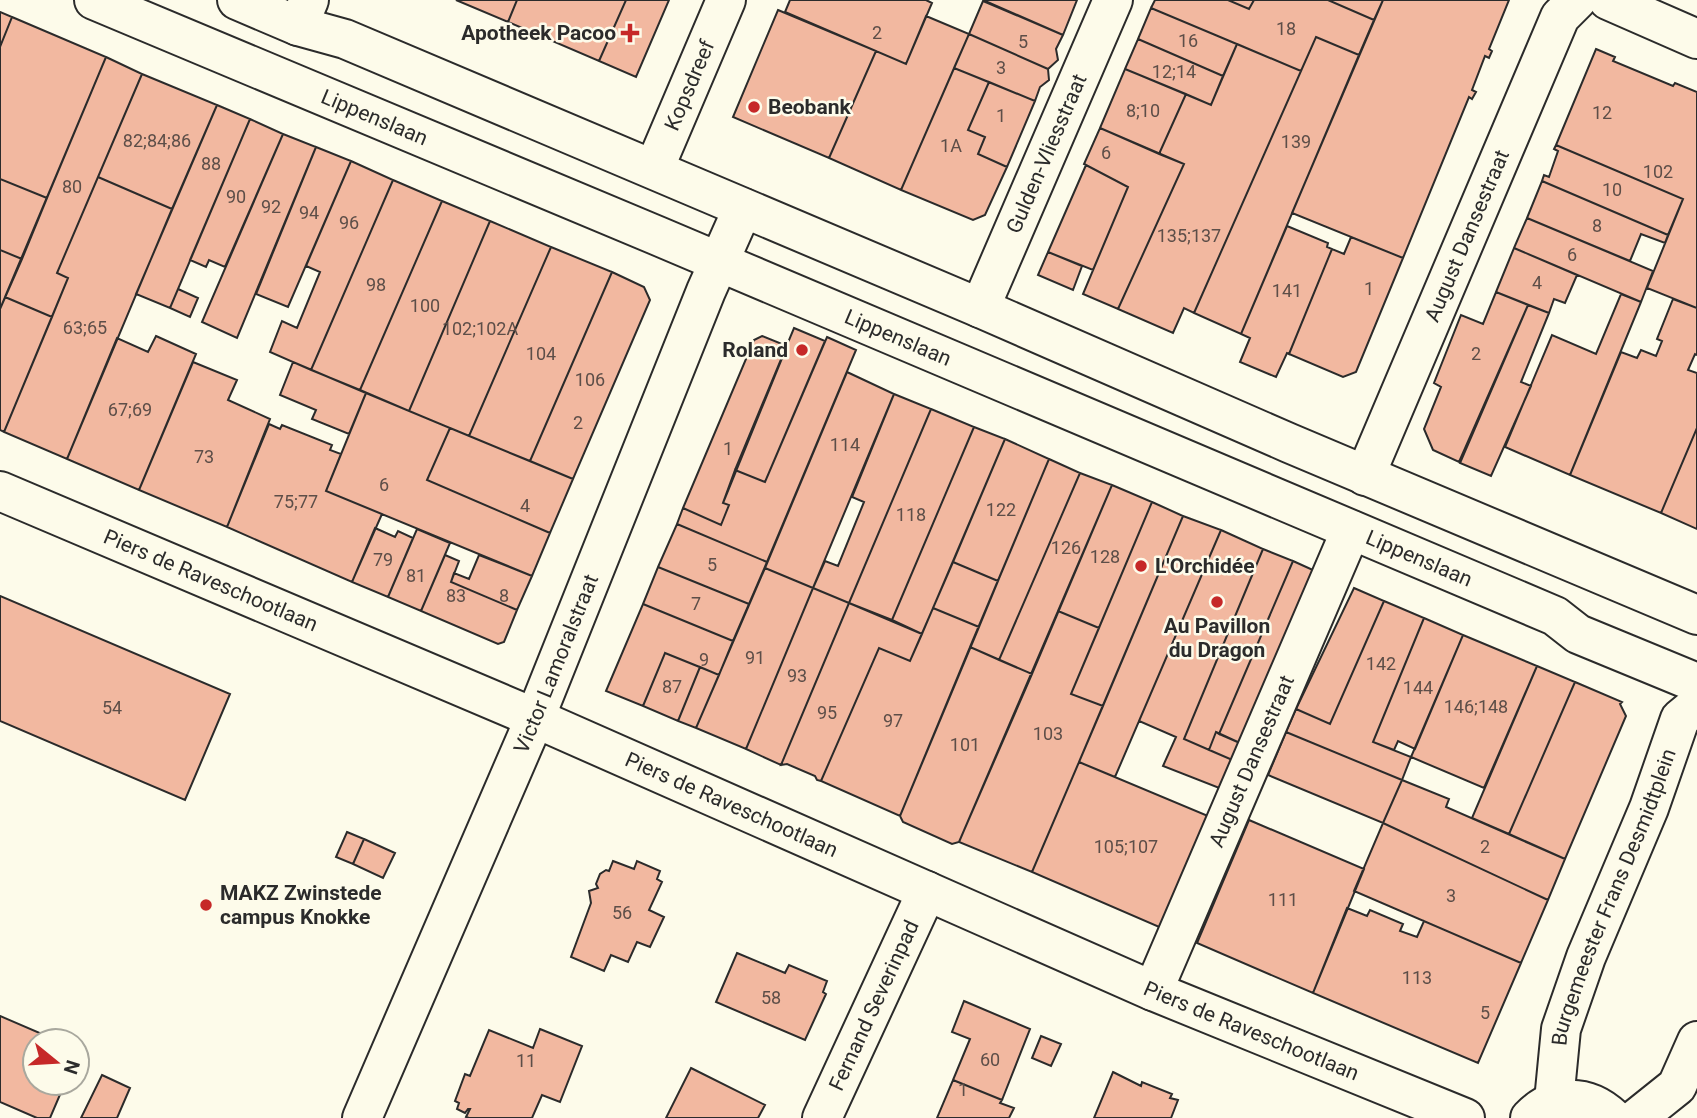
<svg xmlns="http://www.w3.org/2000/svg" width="1697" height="1118" font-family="Roboto,sans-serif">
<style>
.building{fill:#f2b8a0;stroke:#2b2b2b;stroke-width:2}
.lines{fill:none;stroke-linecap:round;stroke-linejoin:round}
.minor-casing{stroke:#2b2b2b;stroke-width:42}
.major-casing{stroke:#2b2b2b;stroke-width:42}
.minor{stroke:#fdfbea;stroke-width:38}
.major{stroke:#fdfbea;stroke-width:38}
.poi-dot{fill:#c62828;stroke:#fdfbea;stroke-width:2.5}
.labels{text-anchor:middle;stroke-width:5;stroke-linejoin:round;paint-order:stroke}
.number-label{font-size:18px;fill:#5d4e48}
.poi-label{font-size:21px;font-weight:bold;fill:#2b2b2b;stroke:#fdfbea;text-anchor:start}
.street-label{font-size:21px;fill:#2b2b2b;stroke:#fdfbea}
</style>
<rect width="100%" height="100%" fill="#fdfbea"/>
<path class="building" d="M456 0H517L508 22Z
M517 0H626L599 61 508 22Z
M626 0H669L636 77 599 61Z
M790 0H926L932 3 906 64 785 12Z
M983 0H1077L1063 35Z
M1155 0H1228L1249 9 1254 0H1328L1374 20 1359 55 1316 37 1301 71 1151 8Z
M1228 0H1254L1249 9Z
M1328 0H1383L1374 20Z
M1383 0H1509L1489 49 1492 51 1489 58 1485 56 1472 90 1476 92 1472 99 1469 97 1403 258 1292 213Z
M983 1 1063 35 1056 49 1058 60 1048 69 969 34Z
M1151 8 1237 44 1223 76 1138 39Z
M778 10 876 51 829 158 733 117Z
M0 12 12 17 0 47Z
M926 16 969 34 901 190 829 158 876 51 906 64Z
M12 17 106 57 47 198 0 179V47Z
M969 34 1048 69 1049 80 1040 87 1035 101 954 68Z
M1316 37 1359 55 1241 334 1194 313Z
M1138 39 1223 76 1211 105 1125 69Z
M1237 44 1301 71 1194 313 1184 308 1173 333 1118 309 1184 164 1159 154 1186 94 1211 105Z
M1596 49 1615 57 1613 61 1673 86 1675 83 1697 92V308L1647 288 1683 199 1556 145Z
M106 57 142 74 57 273 68 278 52 317 5 297Z
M954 68 989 82 968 130 985 137 978 154 1007 167 985 215 973 220 901 190Z
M1125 69 1186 94 1159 154 1100 128Z
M142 74 217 105 172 209 98 177Z
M989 82 1035 101 1007 167 978 154 985 137 968 130Z
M217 105 250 119 170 308 136 294Z
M250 119 283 134 225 267 209 260 206 267 190 260Z
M1100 128 1184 164 1118 309 1083 294 1128 187 1084 164Z
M283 134 316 147 237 338 202 322Z
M1556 145 1683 199 1668 235 1542 181 1544 175 1549 177 1558 151 1554 149Z
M316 147 351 161 288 307 256 294Z
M351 161 393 180 311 370 270 352 282 321 297 328 320 272 306 266Z
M1086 165 1128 187 1093 270 1048 252Z
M98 177 172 209 67 459 4 432 68 278 57 273Z
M0 179 47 198 22 259 0 250Z
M393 180 442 201 360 390 311 370Z
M1542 181 1668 235 1665 243 1641 234 1630 261 1527 218Z
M442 201 490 221 409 411 360 390Z
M1527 218 1653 271 1641 302 1514 248Z
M490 221 551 247 469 436 409 411Z
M1287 226 1328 243 1327 247 1332 249 1289 354 1287 353 1276 377 1240 362 1250 338 1241 334Z
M1351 237 1403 258 1356 372 1343 377 1289 354 1332 249 1344 254Z
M551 247 612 272 530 461 469 436Z
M1514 248 1577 275 1565 303 1554 299 1549 313 1496 292Z
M0 250 22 259 0 309Z
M1048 252 1082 266 1073 290 1038 275Z
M612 272 644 287 650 300 573 479 530 461Z
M178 289 198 298 190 317 170 308Z
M1496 292 1528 305 1459 462 1433 450 1424 429 1441 387 1434 383 1461 315 1483 324Z
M1621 294 1641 302 1570 475 1505 447 1552 335 1596 354Z
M5 297 52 317 4 432 0 430V309Z
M1673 299 1697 308V355L1695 354 1688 370 1697 373V428L1661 513 1570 475 1621 352 1637 358 1641 350 1656 356 1662 341 1657 339Z
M1528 305 1549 313 1521 382 1531 386 1491 476 1460 463Z
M794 328 825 341 765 482 735 470Z
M156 336 196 354 139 490 67 459 117 338 148 352Z
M762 336 787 346 723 503 729 505 721 525 683 508 754 340Z
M827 337 856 350 767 562 677 524 683 508 721 525 729 505 723 503 735 470 765 482Z
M193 362 237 380 228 400 270 419 227 527 139 490Z
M293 362 366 393 349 434 312 419 316 410 280 395Z
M847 372 894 394 813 588 765 568Z
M366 393 450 428 427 480 550 533 532 576 326 491Z
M894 394 931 409 849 603 813 588 825 561 838 566 864 502 852 497Z
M931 409 974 427 892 620 849 603Z
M269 424 280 429 282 425 332 445 330 450 341 454 326 491 382 514 352 582 227 527Z
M974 427 1005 439 922 634 892 620Z
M450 428 573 479 550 533 427 480Z
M1697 428V529L1661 513Z
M1005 439 1049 459 998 581 953 562Z
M1049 459 1080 473 999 660 970 647Z
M1080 473 1112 485 1032 674 999 660Z
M1112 485 1152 502 1099 628 1058 611Z
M1152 502 1183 516 1103 706 1071 694Z
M1183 516 1221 530 1115 777 1079 762Z
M677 524 767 562 749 604 658 567Z
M375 528 395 537 398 531 413 538 388 597 352 582Z
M417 529 450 543 421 611 388 597Z
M1221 530 1263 549 1184 739 1244 765 1232 793 1163 766 1176 737 1139 721Z
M1263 549 1293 561 1219 734 1216 732 1209 750 1184 739Z
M445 555 459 561 451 582 517 610 504 642 498 644 421 611Z
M479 555 532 576 517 610 451 582 454 573 469 579Z
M1293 561 1324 575 1251 748 1219 734Z
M953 562 998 581 979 627 933 608Z
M658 567 749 604 733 641 643 604Z
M765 568 813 588 746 749 696 728Z
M813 588 849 603 781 765 746 749Z
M1354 588 1384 601 1330 724 1296 709Z
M0 596 230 694 185 800 0 721Z
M1384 601 1424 618 1373 742 1411 757 1402 780 1286 732 1296 709 1330 724Z
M849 603 922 634 910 661 879 648 821 781 817 780 815 776 787 764 781 765Z
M643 604 733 641 719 675 665 653 643 706 606 691Z
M933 608 979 627 900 816 821 781 879 648 910 661Z
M1058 611 1099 628 1071 694 1103 706 1032 872 959 842Z
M1424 618 1463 635 1415 749 1398 741 1394 750 1373 742Z
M1463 635 1537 666 1484 788 1411 757Z
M970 647 1032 674 959 842 952 844 903 822 900 816Z
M665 653 700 667 678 721 643 706Z
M1537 666 1575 682 1509 834 1472 818Z
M700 667 719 675 696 728 678 721Z
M1575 682 1622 702 1620 704 1626 716 1565 859 1509 834Z
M1216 732 1251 748 1244 765 1209 750Z
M1286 732 1402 780 1383 823 1268 775Z
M1079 762 1220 821 1173 933 1032 872Z
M1402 780 1449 799 1446 807 1565 859 1548 900 1383 823Z
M1249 820 1364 869 1313 993 1197 943Z
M1383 823 1548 900 1521 963 1354 891Z
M347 832 364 839 353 864 336 857Z
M364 839 395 853 383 878 353 864Z
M613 861 634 869 637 861 660 871 657 879 662 882 649 910 664 917 650 947 637 942 628 962 611 955 604 971 571 957 591 903 589 891 598 888 596 884 600 874 606 870 609 871Z
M1347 908 1367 916 1370 910 1403 924 1400 931 1417 937 1424 921 1521 963 1478 1063 1313 993Z
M737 953 785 973 789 965 827 981 823 992 826 994 805 1040 716 1002Z
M964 1001 1030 1029 1002 1100 953 1080 970 1039 952 1032Z
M0 1016 49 1037 47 1041H35V1083H65L50 1118H37L0 1102Z
M540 1029 582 1046 560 1102 542 1095 532 1118H469L466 1117 470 1109H468L465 1113 457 1109 459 1103 455 1101 465 1074 470 1076 489 1030 533 1048Z
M1041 1036 1061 1044 1051 1066 1032 1058Z
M691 1068 765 1105 758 1118H666Z
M1113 1072 1141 1086 1142 1082 1172 1094 1170 1098 1178 1100 1171 1118H1094Z
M102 1075 130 1088 117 1118H81Z
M953 1080 1002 1100 1000 1103 1014 1108 1009 1118H937Z"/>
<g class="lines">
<g class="minor-casing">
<g id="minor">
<path d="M1608 0 1697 39"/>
<path d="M298 26 309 0"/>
<path id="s1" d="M654 169 726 0"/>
<path id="s2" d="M980 308 1113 0"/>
<path id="s3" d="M1365 476 1560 17 1577 0"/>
<path id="s4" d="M0 491 535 718 1153 991 1465 1118"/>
<path id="s5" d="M1153 991 1351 530"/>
<path id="s6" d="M1554 1101 1561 1029 1586 957 1649 808 1680 719 1697 705"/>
<path id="s7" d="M362 1118 535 718 706 291 743 208"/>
<path id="s8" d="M822 1118 927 891"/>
<path d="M1530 1118C1554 1093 1588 1094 1613 1118"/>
<path d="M1637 1118 1677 1086 1697 1041"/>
</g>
</g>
<g class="major-casing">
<g id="major">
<path id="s9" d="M94 0 658 236 1555 616 1578 634 1697 683"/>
<path d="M237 0 298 26 345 39 980 308 1289 443 1697 615"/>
</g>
</g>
<use href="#minor" class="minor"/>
<use href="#major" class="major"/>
</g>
<g class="poi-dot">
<path d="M626.5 22.5h7v7h7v7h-7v7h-7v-7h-7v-7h7z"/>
<circle cx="754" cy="107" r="7"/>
<circle cx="802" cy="350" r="7"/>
<circle cx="1141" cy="566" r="7"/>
<circle cx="1217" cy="602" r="7"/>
<circle cx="206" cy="905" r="7"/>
</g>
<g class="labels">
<g class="number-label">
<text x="1286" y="35">18</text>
<text x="877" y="39">2</text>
<text x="1188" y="47">16</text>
<text x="1023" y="48">5</text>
<text x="1001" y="74">3</text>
<text x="1174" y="78">12;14</text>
<text x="1143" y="117">8;10</text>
<text x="1602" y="119">12</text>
<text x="1001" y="122">1</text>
<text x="157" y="147">82;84;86</text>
<text x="1296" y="148">139</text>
<text x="951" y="152">1A</text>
<text x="1106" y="159">6</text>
<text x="211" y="170">88</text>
<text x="1658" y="178">102</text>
<text x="72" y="193">80</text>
<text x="1612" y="196">10</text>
<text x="236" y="203">90</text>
<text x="271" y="213">92</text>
<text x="309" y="219">94</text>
<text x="349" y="229">96</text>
<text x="1597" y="232">8</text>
<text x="1189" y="242">135;137</text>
<text x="1572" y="261">6</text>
<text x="1537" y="289">4</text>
<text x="376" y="291">98</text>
<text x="1369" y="295">1</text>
<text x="1287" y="297">141</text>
<text x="425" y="312">100</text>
<text x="85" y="334">63;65</text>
<text x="480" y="335">102;102A</text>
<text x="541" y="360">104</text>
<text x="1476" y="360">2</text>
<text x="590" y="386">106</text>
<text x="130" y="416">67;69</text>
<text x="578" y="429">2</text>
<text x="845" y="451">114</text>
<text x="728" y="455">1</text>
<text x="204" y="463">73</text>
<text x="384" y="491">6</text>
<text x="296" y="508">75;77</text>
<text x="525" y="512">4</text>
<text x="1001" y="516">122</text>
<text x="911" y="521">118</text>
<text x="1066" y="554">126</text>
<text x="1105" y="563">128</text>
<text x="383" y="566">79</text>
<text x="712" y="571">5</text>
<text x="416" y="582">81</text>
<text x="456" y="602">83</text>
<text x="504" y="602">8</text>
<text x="696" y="610">7</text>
<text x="755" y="664">91</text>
<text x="704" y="666">9</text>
<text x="1381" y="670">142</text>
<text x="797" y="682">93</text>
<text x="672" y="693">87</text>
<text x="1418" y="694">144</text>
<text x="1476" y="713">146;148</text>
<text x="112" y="714">54</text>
<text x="827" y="719">95</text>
<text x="893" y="727">97</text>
<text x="1048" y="740">103</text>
<text x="965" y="751">101</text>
<text x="1126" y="853">105;107</text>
<text x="1485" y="853">2</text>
<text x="1451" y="902">3</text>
<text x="1283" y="906">111</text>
<text x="622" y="919">56</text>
<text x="1417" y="984">113</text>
<text x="771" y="1004">58</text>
<text x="1485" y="1019">5</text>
<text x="990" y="1066">60</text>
<text x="526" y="1067">11</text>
<text x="963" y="1096">1</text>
</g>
<g class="poi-label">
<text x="616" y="40" text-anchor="end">Apotheek Pacoo</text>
<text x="768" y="114">Beobank</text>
<text x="788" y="357" text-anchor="end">Roland</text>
<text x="1155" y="573">L'Orchidée</text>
<text x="1217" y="633" text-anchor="middle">Au Pavillon<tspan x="1217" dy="24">du Dragon</tspan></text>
<text x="220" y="900">MAKZ Zwinstede<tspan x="220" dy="24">campus Knokke</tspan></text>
</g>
<g class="street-label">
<text dy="7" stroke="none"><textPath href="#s1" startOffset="91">Kopsdreef</textPath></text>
<text dy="7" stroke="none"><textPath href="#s9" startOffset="304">Lippenslaan</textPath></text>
<text dy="7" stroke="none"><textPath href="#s2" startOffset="168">Gulden-Vliesstraat</textPath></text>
<text dy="7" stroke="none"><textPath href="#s3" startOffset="261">August Dansestraat</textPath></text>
<text dy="7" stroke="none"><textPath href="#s9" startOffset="872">Lippenslaan</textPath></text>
<text dy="7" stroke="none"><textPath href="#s9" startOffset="1438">Lippenslaan</textPath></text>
<text dy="7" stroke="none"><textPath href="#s4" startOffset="229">Piers de Raveschootlaan</textPath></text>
<text dy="7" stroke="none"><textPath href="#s7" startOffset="494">Victor Lamoralstraat</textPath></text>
<text dy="7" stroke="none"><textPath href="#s5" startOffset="250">August Dansestraat</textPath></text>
<text dy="7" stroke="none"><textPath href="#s4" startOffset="796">Piers de Raveschootlaan</textPath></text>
<text dy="7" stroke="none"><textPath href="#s6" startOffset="214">Burgemeester Frans Desmidtplein</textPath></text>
<text dy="7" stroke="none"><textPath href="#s8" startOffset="124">Fernand Severinpad</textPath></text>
<text dy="7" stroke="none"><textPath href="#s4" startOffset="1363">Piers de Raveschootlaan</textPath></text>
</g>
</g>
<g transform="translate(56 1062) rotate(108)"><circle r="33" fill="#fdfbea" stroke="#a9a89e" stroke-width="2"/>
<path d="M0-5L12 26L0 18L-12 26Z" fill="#c62828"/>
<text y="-10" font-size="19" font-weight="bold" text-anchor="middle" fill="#2b2b2b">N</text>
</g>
</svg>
